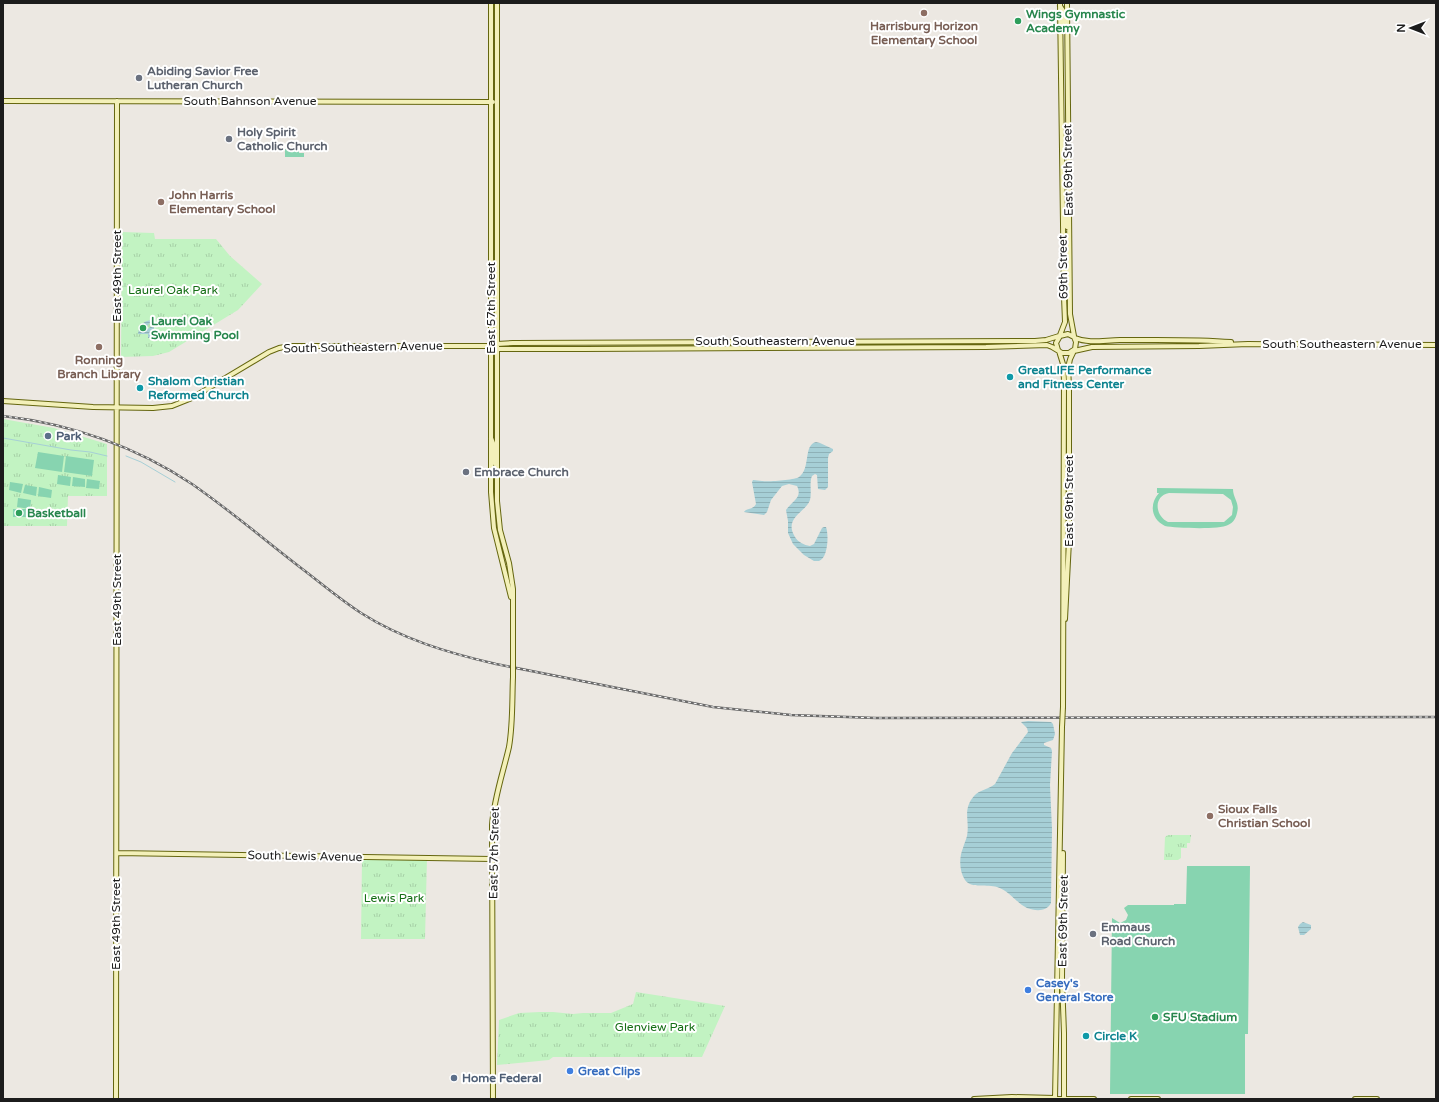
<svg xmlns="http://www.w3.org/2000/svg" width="1439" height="1102" font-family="'Varela Round',sans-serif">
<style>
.park{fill:url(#park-tufts)}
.pitch{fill:#87d4b0;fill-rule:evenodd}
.water{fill:url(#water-rules)}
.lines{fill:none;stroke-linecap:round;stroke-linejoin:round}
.stream{stroke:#a6cfd6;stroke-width:1}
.secondary-casing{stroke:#65660f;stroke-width:6}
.secondary{stroke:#f3f0b9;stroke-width:4}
.rail-casing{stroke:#6a6a6a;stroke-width:2.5}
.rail{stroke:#fff;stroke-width:1;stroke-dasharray:3;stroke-linecap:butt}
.secondary-bridge-casing{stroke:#65660f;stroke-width:6;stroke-linecap:butt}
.secondary-bridge{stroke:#f3f0b9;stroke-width:4}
.education-dot{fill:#8d6e63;stroke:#fff;stroke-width:1.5}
.leisure-dot{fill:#2e9e5b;stroke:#fff;stroke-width:1.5}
.worship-dot{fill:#6b7280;stroke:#fff;stroke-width:1.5}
.culture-dot{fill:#0f9aa8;stroke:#fff;stroke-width:1.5}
.service-dot{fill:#5c6f8a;stroke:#fff;stroke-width:1.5}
.shop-dot{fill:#3f7fe0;stroke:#fff;stroke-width:1.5}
.labels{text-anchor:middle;stroke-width:4;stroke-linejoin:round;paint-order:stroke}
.leisure-label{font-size:12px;font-weight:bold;fill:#27864d;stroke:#fff;text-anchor:start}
.education-label{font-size:12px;font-weight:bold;fill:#785e54;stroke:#fff}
.worship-label{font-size:12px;font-weight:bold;fill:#5b616d;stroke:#fff;text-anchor:start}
.street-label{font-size:12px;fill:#1c1c1c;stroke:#fff}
.park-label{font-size:12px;fill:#156e15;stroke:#fff}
.culture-label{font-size:12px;font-weight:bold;fill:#0d838f;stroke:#fff;text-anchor:start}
.service-label{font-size:12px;font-weight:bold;fill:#4e5e75;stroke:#fff;text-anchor:start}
.shop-label{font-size:12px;font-weight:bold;fill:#366cbe;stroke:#fff;text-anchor:start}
</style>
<defs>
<pattern id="park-tufts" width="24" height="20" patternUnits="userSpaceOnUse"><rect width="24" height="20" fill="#c2f3c2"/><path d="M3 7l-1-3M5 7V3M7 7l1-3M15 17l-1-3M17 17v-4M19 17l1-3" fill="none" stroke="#a6d0a6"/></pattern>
<pattern id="water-rules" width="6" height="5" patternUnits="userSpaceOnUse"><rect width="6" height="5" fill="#a6cfd6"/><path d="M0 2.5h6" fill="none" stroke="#8eb1b7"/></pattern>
</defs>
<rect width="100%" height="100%" fill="#ece8e2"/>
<path class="park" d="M122 232 154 233 155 239H216L230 256 262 284 238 310 169 352 153 356 121 357Z
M3 419 54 428 107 444V496H68L67 526H3Z
M1168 835H1191L1190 843H1187V848H1181V858L1178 860H1164L1165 837Z
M362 857 427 858 425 939H361Z
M636 992 725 1006 702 1057H553L549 1060 497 1065 499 1020 519 1013 540 1012H553L573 1014 583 1013H611L633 1004Z"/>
<path class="pitch" d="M285 149H299V153H304V157H285Z
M38 452 64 456 62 472 35 468Z
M66 456 94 460 92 476 64 472Z
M58 475 71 477 70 486 57 484Z
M73 477 85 479V487L72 486Z
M87 479 100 481 99 489 86 488Z
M10 482 23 484 21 493 9 490Z
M25 485 37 487 36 496 23 493Z
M39 487 52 490 51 498 38 496Z
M1157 488 1233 489C1233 498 1240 503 1237 513 1236 518 1233 523 1228 525 1219 530 1175 528 1165 526 1151 519 1149 504 1159 493H1157ZM1169 493 1223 494 1231 500 1233 507 1232 515 1224 522H1168C1155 516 1153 496 1169 493Z
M18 498 31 500 30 509 17 507Z
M13 509H26V517H13Z
M1187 866H1250L1248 1034H1245V1094H1110L1112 918 1120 923 1126 920 1128 915 1124 908 1128 905H1174V904H1186Z"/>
<path class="water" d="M153 320V323H150L146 327 148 329 150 327H154V338H148V334H138C139 325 144 320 153 320Z
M816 442 820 443 833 449V451L829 454 828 458V487L825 490 818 489 817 475 815 474 812 476C809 483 812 492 810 500 806 512 783 518 795 537 798 542 804 545 810 546L814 544 822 528 824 527H826C829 535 828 558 819 561H814L804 555 793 544 788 533V521L786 510C792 501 803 498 797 486L789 484 782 486 771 500 767 512 764 515 744 512C746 508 753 510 756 504L752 482 753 480C756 480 759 481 762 481 768 482 795 480 799 477 811 469 803 445 816 442Z
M1028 721 1051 722 1053 724 1055 734 1053 740 1044 743V745L1051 748 1052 751 1050 785 1052 829 1051 903C1047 912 1035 911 1027 908 1016 903 1010 891 997 887 988 884 971 889 965 880 959 871 959 857 963 848 964 844 966 840 967 836 970 820 962 810 974 796 979 790 989 789 995 784L1012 753 1028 732 1027 728 1021 722Z
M1303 922 1311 925V929L1304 935H1300L1298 927 1300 924Z"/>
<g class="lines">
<path class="stream" d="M3 438 71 450 90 452 107 456
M126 456 141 462 175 482"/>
<g class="secondary-casing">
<path id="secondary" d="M491 3V492L494 528 511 597
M497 3V501L500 530 509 563 513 589V660
M1060 3 1064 297 1065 322 1060 335
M1067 3 1070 314 1074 336
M1060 6 1064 12V29
M3 101 493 102
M1065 212 1066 224 1067 227 1069 228
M1063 237H1065L1066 240 1068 276
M1075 338C1089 344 1105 340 1120 340 1157 340 1195 339 1231 342
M495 349H585L986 347 1047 345 1052 347 1062 353H1069L1075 349 1076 342 1074 337 1068 334 1060 336 1056 343 1058 350
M1059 351 1063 364 1064 380 1063 707
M1074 351 1092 347 1199 346 1248 344 1436 345
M3 401 93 407 153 408 172 406 192 398 269 352 279 348 290 346H491L497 344 513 343 1035 341 1046 340 1059 336
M491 438 493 443 495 464
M1065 619 1069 541V389C1069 376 1066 364 1073 353
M117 853 492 859
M1063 853 1062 979 1064 1033V1099
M116 1099 117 101
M493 1099 492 825C494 798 503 773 509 747 513 724 512 700 513 677
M974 1099 1012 1097 1094 1099
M1055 1099 1062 727
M1131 1099H1158
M1355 1099H1377"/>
</g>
<use href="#secondary" class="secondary"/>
<g class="rail-casing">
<path id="rail" d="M3 416C71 424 135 446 192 484 231 511 267 542 305 571 323 585 341 600 361 613 402 639 448 653 496 664L713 707 791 715 876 718 1436 717"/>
</g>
<use href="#rail" class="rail"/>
<g class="secondary-bridge-casing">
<path id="secondary-bridge" d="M513 677V660
M1062 727 1063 707"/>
</g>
<use href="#secondary-bridge" class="secondary-bridge"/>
</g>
<g class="education-dot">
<circle cx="924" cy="13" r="4"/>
<circle cx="161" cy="202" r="4"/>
<circle cx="99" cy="347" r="4"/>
<circle cx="1210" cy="816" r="4"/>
</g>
<g class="leisure-dot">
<circle cx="1018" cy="21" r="4"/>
<circle cx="143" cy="328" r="4"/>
<circle cx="19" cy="513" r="4"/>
<circle cx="1155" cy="1017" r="4"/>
</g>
<g class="worship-dot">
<circle cx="139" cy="78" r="4"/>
<circle cx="229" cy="139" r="4"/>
<circle cx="466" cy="472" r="4"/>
<circle cx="1093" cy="934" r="4"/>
</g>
<g class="culture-dot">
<circle cx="1010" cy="377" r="4"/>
<circle cx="140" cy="388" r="4"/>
<circle cx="1086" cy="1036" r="4"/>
</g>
<g class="service-dot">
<circle cx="48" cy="436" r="4"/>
<circle cx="454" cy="1078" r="4"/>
</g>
<g class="shop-dot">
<circle cx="1028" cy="990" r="4"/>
<circle cx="570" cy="1071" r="4"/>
</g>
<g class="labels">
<g class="leisure-label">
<text x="1026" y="18">Wings Gymnastic<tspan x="1026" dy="14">Academy</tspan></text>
<text x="151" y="325">Laurel Oak<tspan x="151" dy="14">Swimming Pool</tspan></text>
<text x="27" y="517">Basketball</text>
<text x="1163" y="1021">SFU Stadium</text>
</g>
<g class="education-label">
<text x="924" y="30">Harrisburg Horizon<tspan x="924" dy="14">Elementary School</tspan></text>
<text x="169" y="199" text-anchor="start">John Harris<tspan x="169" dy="14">Elementary School</tspan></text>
<text x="99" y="364">Ronning<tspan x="99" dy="14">Branch Library</tspan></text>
<text x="1218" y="813" text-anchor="start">Sioux Falls<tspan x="1218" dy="14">Christian School</tspan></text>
</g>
<g class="worship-label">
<text x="147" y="75">Abiding Savior Free<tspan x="147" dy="14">Lutheran Church</tspan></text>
<text x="237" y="136">Holy Spirit<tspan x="237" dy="14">Catholic Church</tspan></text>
<text x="474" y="476">Embrace Church</text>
<text x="1101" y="931">Emmaus<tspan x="1101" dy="14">Road Church</tspan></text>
</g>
<g class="street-label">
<text x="250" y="105">South Bahnson Avenue</text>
<text transform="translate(1068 170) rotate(-91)" y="4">East 69th Street</text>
<text transform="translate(1063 267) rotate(-91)" y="4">69th Street</text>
<text transform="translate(117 276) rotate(-90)" y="4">East 49th Street</text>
<text transform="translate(491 308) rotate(-90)" y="4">East 57th Street</text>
<text x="775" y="345">South Southeastern Avenue</text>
<text x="1342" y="348">South Southeastern Avenue</text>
<text transform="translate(363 347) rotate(-1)" y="4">South Southeastern Avenue</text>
<text transform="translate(1069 501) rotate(-90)" y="4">East 69th Street</text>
<text transform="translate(117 600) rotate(-90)" y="4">East 49th Street</text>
<text transform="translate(494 853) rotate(-89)" y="4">East 57th Street</text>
<text transform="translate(305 856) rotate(1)" y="4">South Lewis Avenue</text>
<text transform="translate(1063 921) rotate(-89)" y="4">East 69th Street</text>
<text transform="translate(116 924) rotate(-90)" y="4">East 49th Street</text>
</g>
<g class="park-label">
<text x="173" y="294">Laurel Oak Park</text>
<text x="394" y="902">Lewis Park</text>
<text x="655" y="1031">Glenview Park</text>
</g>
<g class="culture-label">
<text x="1018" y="374">GreatLIFE Performance<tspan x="1018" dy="14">and Fitness Center</tspan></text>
<text x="148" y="385">Shalom Christian<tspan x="148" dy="14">Reformed Church</tspan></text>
<text x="1094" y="1040">Circle K</text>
</g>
<g class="service-label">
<text x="56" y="440">Park</text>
<text x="462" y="1082">Home Federal</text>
</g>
<g class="shop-label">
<text x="1036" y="987">Casey's<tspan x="1036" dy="14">General Store</tspan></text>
<text x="578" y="1075">Great Clips</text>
</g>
</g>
<rect width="1439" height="1102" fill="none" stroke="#1c1c1c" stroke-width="8"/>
<g transform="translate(1411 28) rotate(270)" stroke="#ffffff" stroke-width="3" paint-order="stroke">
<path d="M0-3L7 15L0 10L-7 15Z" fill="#1c1c1c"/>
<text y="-6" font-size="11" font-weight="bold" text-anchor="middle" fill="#1c1c1c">N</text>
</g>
</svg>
